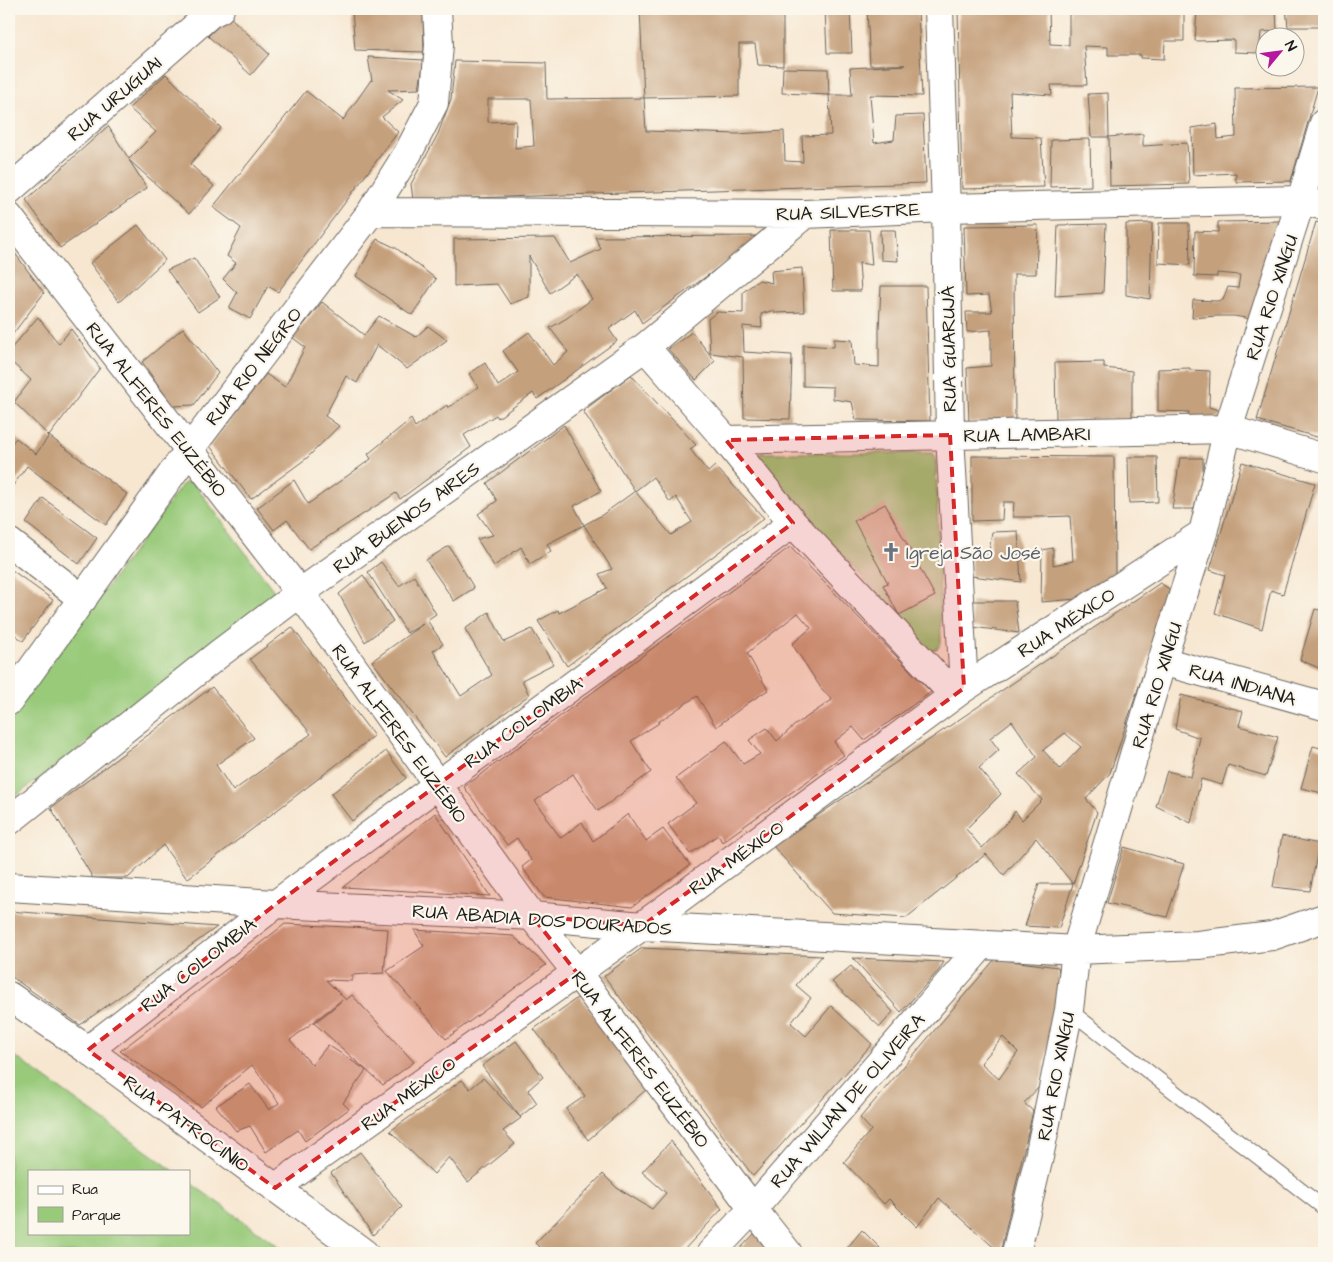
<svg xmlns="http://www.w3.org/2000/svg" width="1333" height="1262" font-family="'Architects Daughter',sans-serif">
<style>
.green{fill:#99ca7a;stroke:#5a734b}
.building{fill:#c5a07d;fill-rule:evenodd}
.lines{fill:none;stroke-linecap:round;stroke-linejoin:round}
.service-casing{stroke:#69635b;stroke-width:16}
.minor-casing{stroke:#69635b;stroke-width:30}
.service{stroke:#fff;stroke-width:14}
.minor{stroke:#fff;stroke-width:28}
.marked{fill:#d62828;fill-opacity:0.2;stroke:#d62828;stroke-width:4;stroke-dasharray:10 6;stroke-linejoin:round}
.labels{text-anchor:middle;stroke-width:4.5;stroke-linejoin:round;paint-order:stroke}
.street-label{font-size:19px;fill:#1c1c1c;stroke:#fbf7ec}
.worship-label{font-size:19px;fill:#5b616d;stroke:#fbf7ec;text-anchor:start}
</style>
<rect width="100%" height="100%" fill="#fbf7ec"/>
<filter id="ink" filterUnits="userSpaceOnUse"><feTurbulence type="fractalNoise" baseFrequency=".02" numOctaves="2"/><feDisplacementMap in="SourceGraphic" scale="10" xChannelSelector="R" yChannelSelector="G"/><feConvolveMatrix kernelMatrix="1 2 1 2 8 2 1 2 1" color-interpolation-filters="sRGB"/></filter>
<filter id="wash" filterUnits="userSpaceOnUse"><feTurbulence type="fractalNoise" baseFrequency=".0096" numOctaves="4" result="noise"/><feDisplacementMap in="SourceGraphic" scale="20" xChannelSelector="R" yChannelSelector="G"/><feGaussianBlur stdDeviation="1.12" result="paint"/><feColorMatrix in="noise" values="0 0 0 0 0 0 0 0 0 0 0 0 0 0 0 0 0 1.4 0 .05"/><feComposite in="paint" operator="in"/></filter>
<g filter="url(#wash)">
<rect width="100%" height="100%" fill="#f7e7d1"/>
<path class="green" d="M760 453H933L936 458 941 642 938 648 931 651 758 465 757 458Z
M187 482 195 485 280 599 9 801V720L182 485Z
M9 1052 174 1171H29V1233H189V1182L288 1253H9Z"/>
<g id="blocks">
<path class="building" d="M352 9H423L424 52 355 50Z
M640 9H783V66L758 65 755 44H739V96L644 98Z
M825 9H850L852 53H827Z
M867 9H918L922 96 870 95 874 143 894 140 896 116 923 115 926 183 413 200 411 184 438 134 451 99 455 61 546 63 547 99 644 98 646 131 738 134 784 131 785 161 803 162 802 136 831 135 829 95H852L850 68 905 65H870ZM488 99H531L534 146 515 148 516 121 488 122Z
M958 9H1049L1050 44 1069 45V9H1184V41H1165L1164 59 1141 58V55H1108V47L1084 46 1087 85H1051L1052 95 1010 92 1012 137 1041 138 1044 187 962 189Z
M1197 9H1276L1277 31 1261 32 1259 53 1234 52V40L1195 41Z
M1286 9H1324V27H1288Z
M229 16 269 54 251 75 208 36Z
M368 57 424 60 419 89 388 90 403 100 382 117 398 132 278 292 268 286 250 319 229 308 237 293 223 279 236 263 227 256 241 228 213 207 306 91 343 120 371 80 372 81Z
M783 68 828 69 829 95 782 93Z
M166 74 221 128 190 164 214 186 189 214 129 160 147 188 60 248 26 200 108 126 129 159 156 132 129 108Z
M1318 87 1291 181 1236 182V173L1193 175 1192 128 1217 124 1218 139 1236 137 1235 88Z
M1108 93 1109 137H1091L1088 94Z
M1143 134V146L1187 143 1189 184 1110 186 1109 137Z
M1090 139 1091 186 1050 187 1051 140Z
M1284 221 1251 319 1234 316H1216L1192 318 1193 300 1216 301 1223 300 1228 287 1238 288 1240 275 1217 273V277L1194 276 1195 231 1218 232V222Z
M1316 222 1324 224V439L1257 420Z
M1152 223 1150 299 1126 295V224Z
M1159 223H1189L1190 265 1158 263Z
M1106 224 1103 293 1055 296 1058 225Z
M138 225 165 260 119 302 90 263Z
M1038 225 1036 274H1014L1015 421 969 422 967 368 991 366V330L967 332 966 312H992L989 295 966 296 964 226Z
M831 230H869L872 265 859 263 861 291H833Z
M880 230H895L898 261 881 260Z
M762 236 642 323 635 310 609 329 617 341 537 399 533 393 498 418 496 415 464 435 471 447 400 499 396 493 309 549 287 520 274 530 257 508 294 480 308 504 371 459 368 454 411 419 415 427 447 405 448 408 478 387 469 374 485 363 498 386 518 372 503 351 529 332 553 365 568 352 550 328 567 318 592 299 577 274 550 293 529 256V297L510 304 497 284 454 286V239L555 238 570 263 601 249 595 237Z
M377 239 396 248 436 279 412 315 356 276Z
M9 245 44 293 9 339Z
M194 258 220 297 198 312 167 270Z
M802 268 804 312 774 313V310L761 314 762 328 743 326 744 352 792 355 790 419 744 418 743 357 710 353 708 319 717 312 743 313V292L759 280 772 283 771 271Z
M881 286H926L930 421 856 420 852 402 833 399V387L803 386V345L834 347V339L852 340 854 365 879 367V329Z
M322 302 364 335 379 316 416 337 428 326 447 340 407 369 377 345 357 383 346 376 325 416 339 426 307 458 251 499 210 446 266 374 285 387 305 347 293 338Z
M38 317 59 344 71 329 100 368 49 436 14 402 9 409V396L14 402 31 380 9 360V351Z
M183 328 218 373 194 405 173 406 142 362Z
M692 332 715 361 696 380 668 349Z
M1104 362V368L1132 371V419L1056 420 1055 363Z
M1190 368V370L1210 371 1209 407 1221 411 1219 418H1188L1189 412 1158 411V369Z
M631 375 696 445 690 449 708 472 715 466 764 518 567 666 538 621 558 610 559 613 607 588 599 574 612 569 584 525 547 544 551 551 530 564 521 547 494 566 477 539 493 535 478 514 497 501 487 483 564 425 601 491 574 506 584 525 602 515 635 491 671 535 692 522 676 497 670 502 653 477 635 491 583 411Z
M49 436 127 494 106 525 27 466 9 491V447L16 438 36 454Z
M972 456 1114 457 1115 575 1077 599 1041 602 1042 550 1053 548V565L1073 561 1070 516 1042 517H1013L1014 502H1003L1002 520 972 521Z
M1128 457H1157L1158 502 1129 503Z
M1180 458H1203V483L1196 509H1172Z
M1242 462 1315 483 1283 594 1271 590 1262 629 1215 613 1225 575 1210 570Z
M43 498 97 538 79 564 26 523Z
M885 504 935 596 899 615 883 585 888 583 854 521Z
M1018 531 1021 582 971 576V554L989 552 992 532Z
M449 546 474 588 454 601 426 560Z
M790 547 931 692 864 740 853 727 834 742 844 755 722 842 718 835 690 854 668 824 696 803 676 778 726 741 743 764 760 754 749 740 767 728 777 741 795 725 832 700 821 688 792 644 811 628 798 613 747 653 768 690 748 703 716 727 697 696 658 722 659 723 631 741 651 772 598 811 573 774 535 801 547 816 545 817 561 838 582 822 593 841 628 814 646 841 663 829 690 865 632 907 544 897 522 867 531 860 517 838 507 845 464 787Z
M381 562 399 586 414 576 436 614 427 620 443 644 433 651 461 696 492 675 465 629 489 612 504 642 532 629 553 664 522 680 529 695 445 757 372 661 423 624 407 633 368 572Z
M9 568 53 600 23 641 9 630Z
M363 575 393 621 365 642 339 594Z
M1160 583 1171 590 1110 773 1086 799 1097 812 1073 884 1036 838 1004 875 986 854 906 918 832 913 773 846ZM1012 721 1037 757 1018 774 1042 800 1022 820 1015 811 1011 818 982 848 966 829 1001 794 979 768 999 750 990 738ZM1065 733 1081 747 1060 769 1043 750Z
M971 601H1015L1019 633 972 627Z
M1315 609 1324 611V670L1300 660Z
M292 627 374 736 187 879 163 845 128 878H93L51 808 212 687 254 738 216 765 233 791 311 734 250 659Z
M1181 695 1243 711 1239 726 1278 737 1266 776 1228 765 1222 785 1201 779 1191 823 1156 806 1167 771 1191 777 1200 738 1175 729Z
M1313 746 1324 749V785L1322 793 1301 788Z
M386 751 406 778 352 821 331 794Z
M435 813 490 896 343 887 379 859Z
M1282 836 1319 844 1310 891 1273 887Z
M1124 847 1184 864 1167 917 1107 903Z
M1039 884H1073L1059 928 1025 926Z
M9 911 217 927 80 1025 9 975Z
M285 924 388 929 384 973 352 975V981L326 980 346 1000 352 995 414 1062 383 1085 366 1070 343 1103 349 1109 305 1141 298 1130 266 1152 250 1126 236 1131 216 1106 250 1084 269 1110 279 1103 252 1065 201 1107 120 1051ZM342 1000 331 1010 314 1023 366 1070 328 1045 312 1065 290 1040Z
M414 930 513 936 546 965 446 1039 387 971 424 946Z
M642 948 822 956 796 985 811 998 791 1023 806 1036 831 1006 872 1044 753 1176 604 976Z
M853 958 944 962 939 970 901 1012Z
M995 959 1058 967 1062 988 1039 1087 1024 1103 1033 1111 1000 1253 939 1198 917 1227 889 1199 884 1204 844 1162 871 1130 860 1118ZM1003 1037 1018 1052 999 1079 981 1063Z
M851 966 893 1012 880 1027 832 982Z
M580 996 647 1089 588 1140 566 1109 585 1096 534 1029Z
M516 1041 543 1077 528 1090 537 1103 520 1117 482 1066Z
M483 1078 521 1118 503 1131 515 1144 468 1182 449 1157 434 1174 390 1131 462 1080 470 1089Z
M671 1141 722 1209 681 1253H545L535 1243 603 1174 617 1188 652 1209 666 1193 642 1172Z
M360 1152 402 1207 373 1235 331 1173Z
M862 1230 885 1253H843Z
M756 1232 773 1253H736Z"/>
</g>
</g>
<g filter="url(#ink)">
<use href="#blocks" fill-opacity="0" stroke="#69635b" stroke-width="1"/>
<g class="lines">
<g class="service-casing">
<path id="service" d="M1069 1010 1324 1208"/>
</g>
<g class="minor-casing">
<path id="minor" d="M939 9 946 208 950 435 964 688
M9 190 210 14 220 9
M371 212 805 214 946 208 1301 200 1324 206
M9 217 300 593 532 916 577 973 753 1209 788 1253
M645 347 726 440 793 523 954 695
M726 440 1228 429 1324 458
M9 542 83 599
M1162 661 1324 706
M9 701 189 450 371 212 408 153 434 103 439 45 437 9
M9 821 220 653 300 593 645 347 805 214
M9 887 276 904 532 916 642 926 1076 950 1198 945 1272 936 1324 918
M9 996 88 1050 364 1253
M88 1050 276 904 793 523
M275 1188 642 926 964 688 1203 533
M711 1253 753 1209 982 945
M1016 1253 1039 1157 1069 1010 1076 950 1162 661 1203 533 1228 429 1301 200 1324 123"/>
</g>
<use href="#service" class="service"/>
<use href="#minor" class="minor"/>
</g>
</g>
<path class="marked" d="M950 435 964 688 642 926 532 916 577 973 275 1188 88 1050 276 904 793 523 726 440Z"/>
<defs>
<g id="church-bare" transform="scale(1.5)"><path d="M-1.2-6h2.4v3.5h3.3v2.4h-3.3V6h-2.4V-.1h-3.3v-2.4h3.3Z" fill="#6b7280" stroke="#fbf7ec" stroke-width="2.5" paint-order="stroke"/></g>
</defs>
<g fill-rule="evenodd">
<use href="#church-bare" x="891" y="552"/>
</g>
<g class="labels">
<g class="street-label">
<text transform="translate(114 98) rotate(-41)" y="7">RUA URUGUAI</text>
<text transform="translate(848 211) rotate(-2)" y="7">RUA SILVESTRE</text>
<text transform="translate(1271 297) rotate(-72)" y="7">RUA RIO XINGU</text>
<text transform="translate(948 349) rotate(-91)" y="7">RUA GUARUJÁ</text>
<text transform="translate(253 366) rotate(-52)" y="7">RUA RIO NEGRO</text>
<text transform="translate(157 409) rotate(52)" y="7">RUA ALFERES EUZÉBIO</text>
<text transform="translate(1027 434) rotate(-1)" y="7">RUA LAMBARI</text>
<text transform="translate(406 517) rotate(-36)" y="7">RUA BUENOS AIRES</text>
<text transform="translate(1066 622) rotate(-33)" y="7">RUA MÉXICO</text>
<text transform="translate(1243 684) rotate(16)" y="7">RUA INDIANA</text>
<text transform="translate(1156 685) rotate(-73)" y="7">RUA RIO XINGU</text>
<text transform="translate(523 722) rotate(-36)" y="7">RUA COLOMBIA</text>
<text transform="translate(400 733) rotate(54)" y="7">RUA ALFERES EUZÉBIO</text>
<text transform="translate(736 857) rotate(-36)" y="7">RUA MÉXICO</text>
<text transform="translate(542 919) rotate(4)" y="7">RUA ABADIA DOS DOURADOS</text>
<text transform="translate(198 964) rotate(-38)" y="7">RUA COLOMBIA</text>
<text transform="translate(641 1059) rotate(53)" y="7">RUA ALFERES EUZÉBIO</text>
<text transform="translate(1055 1076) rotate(-79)" y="7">RUA RIO XINGU</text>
<text transform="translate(408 1093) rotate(-36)" y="7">RUA MÉXICO</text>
<text transform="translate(847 1100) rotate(-49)" y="7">RUA WILIAN DE OLIVEIRA</text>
<text transform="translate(187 1123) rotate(36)" y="7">RUA PATROCINIO</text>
</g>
<g class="worship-label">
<text x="906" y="559">Igreja São José</text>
</g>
</g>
<rect width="1333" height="1262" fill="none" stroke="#fbf7ec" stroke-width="30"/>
<rect x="28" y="1170" width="162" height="65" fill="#fbf7ec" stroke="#a29f99"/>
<rect x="38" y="1186" width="25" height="8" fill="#ffffff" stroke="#a29f99"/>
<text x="72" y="1194" font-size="15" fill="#1c1c1c">Rua</text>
<rect x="38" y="1207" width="25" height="15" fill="#99ca7a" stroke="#a29f99"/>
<text x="72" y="1220" font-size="15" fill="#1c1c1c">Parque</text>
<g transform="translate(1280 52) rotate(61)"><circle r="24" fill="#fbf7ec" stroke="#a29f99"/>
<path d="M0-4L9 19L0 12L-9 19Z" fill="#b5179e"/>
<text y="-8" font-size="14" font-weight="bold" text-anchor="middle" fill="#1c1c1c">N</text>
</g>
</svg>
